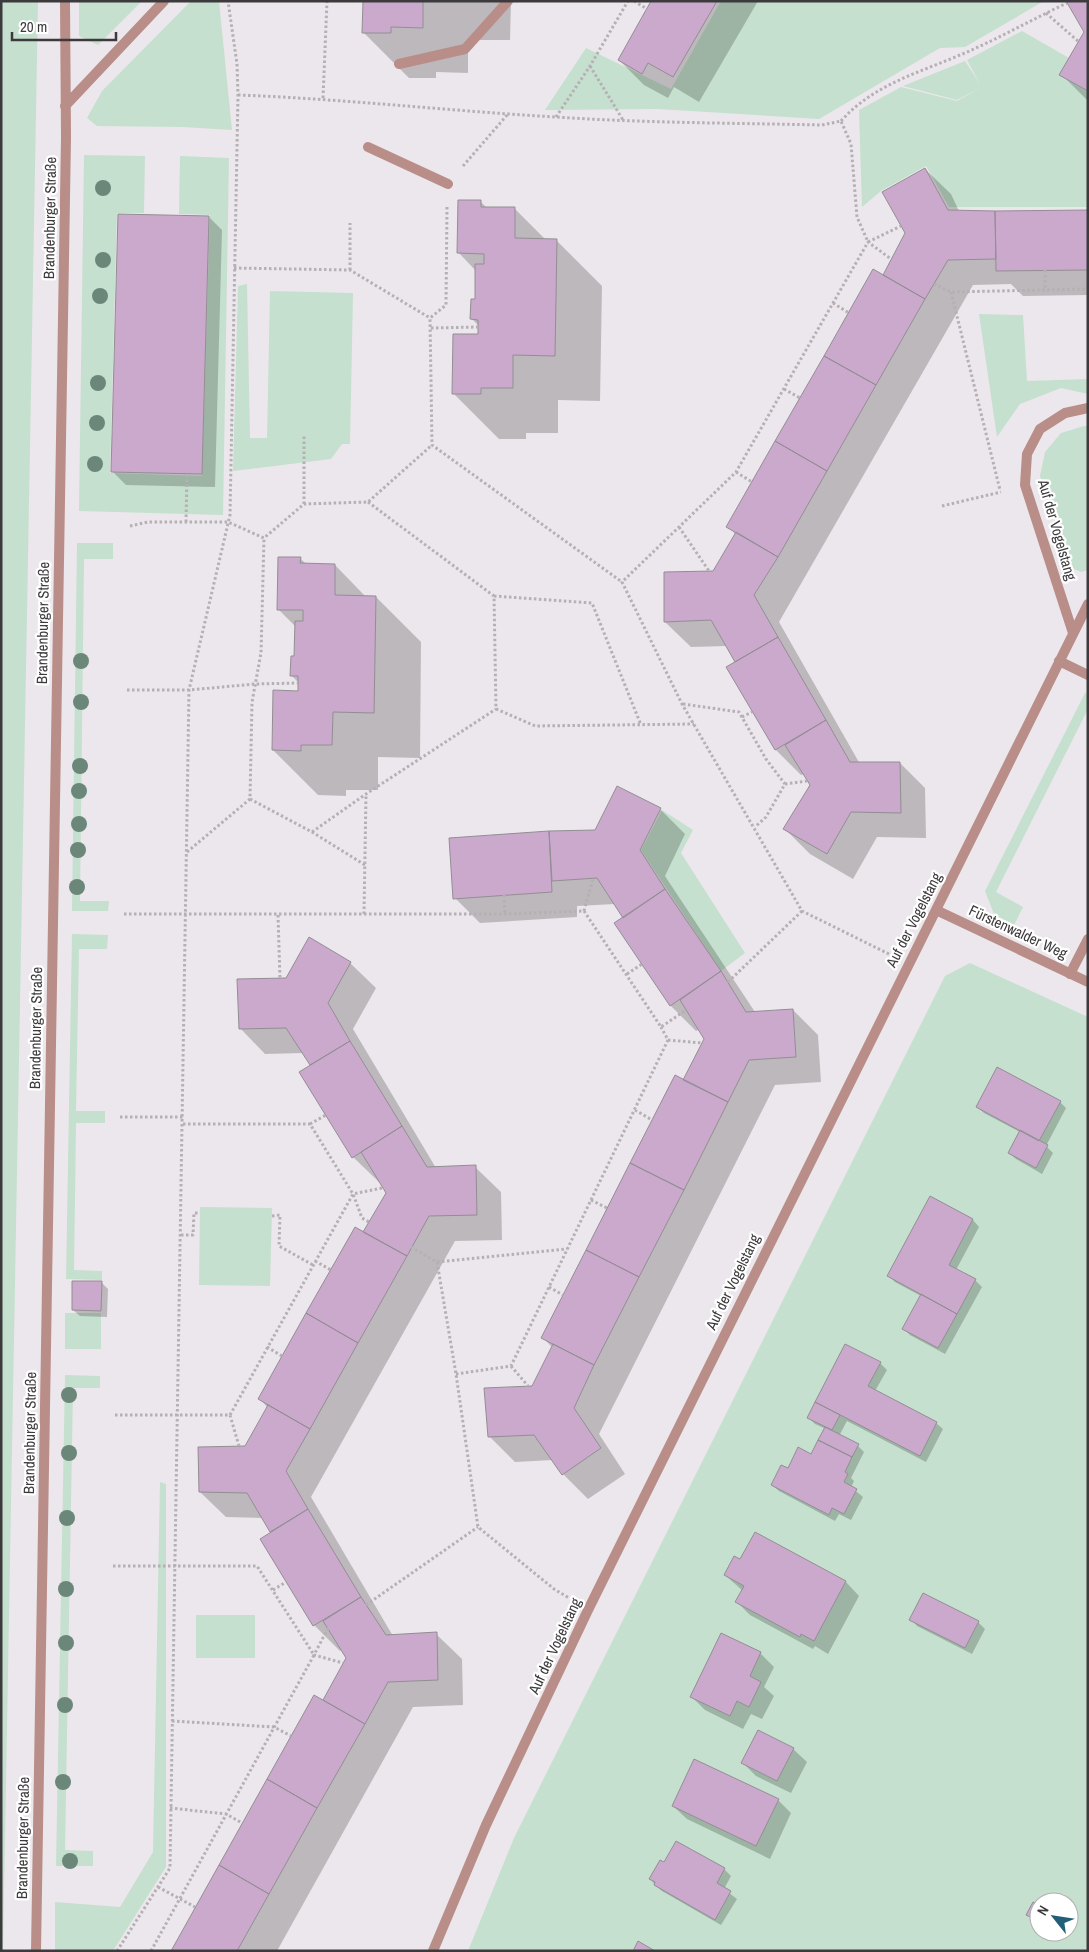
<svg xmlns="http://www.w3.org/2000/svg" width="1089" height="1952" font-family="'Archivo Narrow',sans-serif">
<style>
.green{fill:#c5e0ce;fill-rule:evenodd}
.shadow{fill:#0003}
.building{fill:#caa9cd;stroke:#938e93}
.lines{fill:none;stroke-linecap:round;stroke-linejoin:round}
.path{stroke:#b4b0b4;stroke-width:3;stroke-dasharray:2.5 2.5;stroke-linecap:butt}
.service{stroke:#b98d88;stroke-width:10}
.minor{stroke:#b98d88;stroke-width:10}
.tree{fill:#6a877a}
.labels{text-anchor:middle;stroke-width:4.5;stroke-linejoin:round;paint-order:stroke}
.street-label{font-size:15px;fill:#3c3a3c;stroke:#fff}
</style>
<rect width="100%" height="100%" fill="#ece7ec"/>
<path class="green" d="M1 1H38L3 1951H1Z
M79 1H142L98 45 79 36Z
M191 1H219L232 130 183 127 97 126 87 118 102 91Z
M721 1H1044L965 47 940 48 819 119 658 109 545 110 586 48 671 89Z
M1022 31 1069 58 1059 75 1088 92V207H949L926 166 881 191 862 207 859 110 901 87 957 101 982 87 957 100 903 86 965 61 980 84 967 60Z
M84 155 145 156 144 213H117L110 473 202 476 210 215 179 214 180 156 229 158 223 515 79 511Z
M247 284 250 438H267L270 291 353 293 350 444H342L331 459 233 471 238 286Z
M979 314 1023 315 1027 381 1088 379V394L1061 388 1020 404 997 437Z
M1084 426H1088V570L1081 572 1069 567 1040 476 1045 452 1061 433Z
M77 543H113V559H84L80 901H109L108 911H72Z
M1088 692V709L996 892 1023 907 1014 925 994 914 985 891 1085 693Z
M662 810 693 830 681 853 745 953 721 971 641 850Z
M72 934 108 935 107 949H79L76 1111H105V1123H76L74 1270 102 1271V1280L66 1279Z
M970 963 1088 1017V1951H468L514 1838 945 976ZM1039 1902H1069V1932H1039Z
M200 1207 272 1208 270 1286 199 1285Z
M65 1313H101V1349H65Z
M65 1375 100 1376V1388H73L65 1850 93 1851V1866H56Z
M160 1482 166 1484V1867L113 1951H55V1902L120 1907 153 1852Z
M196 1615H255V1658H196Z"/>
<path class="shadow" d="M364 1H511L510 40H468V73L436 72V78H409L363 32Z
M653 1H758L699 102 674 87 668 98 644 85 619 60Z
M1088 1V101L1061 74 1085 32Z
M925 169 951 194 959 211H1088V295L1023 296 1011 284 973 285 779 622 860 764 900 763 925 788 926 838 877 837 853 879 810 854 785 829 811 785 804 774 801 775 776 750 728 668 737 662 727 646 691 647 665 622 714 572 736 535 728 526 883 277 907 233Z
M481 202 487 208 515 209 546 240H556L602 286 600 401 558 400V433H526V439H499L453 393 479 336V326L472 319 476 301V271L459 253Z
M209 217 222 230 215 487 126 485 112 471Z
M300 558 307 565H335L366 597H376L421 642 420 758 378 757V790H346V796L318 795 273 750 299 692V683L292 676 296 657V627L279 610Z
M660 809 685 834 665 876 755 1012 793 1010 818 1035 821 1082 775 1085 599 1434 625 1474 588 1499 563 1474 553 1460 515 1462 490 1437 533 1387 553 1348 543 1338 706 1039 700 1029 696 1031 671 1006 616 924 624 918 615 904 577 906V917L480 923 455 898 450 839 596 831Z
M350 963 376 988 353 1029 436 1168 475 1167 501 1192 502 1240 455 1241 311 1497 393 1636 436 1634 462 1659 463 1705 413 1707 277 1951H172L324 1702 348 1658 343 1649 340 1651 314 1625 262 1539 272 1532 263 1518 226 1517 200 1492 246 1447 268 1408 260 1399 364 1233 387 1193 380 1181 379 1182 353 1157 312 1066 304 1053 265 1054 240 1028 286 980Z
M1060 1102 1066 1108 1046 1146 1053 1153 1042 1174 1016 1159 1009 1153 1020 1132 984 1113 977 1107Z
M931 1197 973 1220 979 1227 956 1270 975 1280 982 1287 945 1354 910 1335 904 1329 921 1296 895 1282 889 1276Z
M101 1282 108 1289 107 1317 80 1316 73 1310Z
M846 1345 880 1363 887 1370 875 1391 936 1423 943 1429 926 1462 847 1421 839 1436 858 1446 864 1452 851 1478 854 1481 851 1487 863 1497 851 1520 839 1514 835 1521 779 1491 772 1485 788 1470 812 1456 826 1429 815 1424 808 1417Z
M756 1534 846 1582 859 1596 828 1654 815 1646 813 1649 750 1615 737 1602 743 1591 725 1575 741 1561Z
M911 1619 978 1622 985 1629 972 1654 917 1626Z
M722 1634 760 1653 774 1667 764 1687 774 1696 762 1719 751 1714 743 1729 705 1710 691 1696Z
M793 1749 807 1762 791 1793 756 1776 743 1763Z
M778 1800 791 1813 770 1859 687 1819 673 1806Z
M664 1864 724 1869 731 1876 724 1889 737 1899 721 1925 662 1891 655 1885 650 1878Z
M1039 1907V1923L1028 1914Z"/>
<path class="building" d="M363 1H423V28L391 27V33H362Z
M651 1H717L673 77 648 63 642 74 618 60Z
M1066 1H1088V91L1059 75 1084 32Z
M925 168 948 210 995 211 996 259 948 260 925 299 883 275 905 233 882 192Z
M458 200H481V207H515V238L557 239 555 356 513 355V388H481V394H452L453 334H478V320L470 319 471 299H475V264H484V254L457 253Z
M1088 210V270L996 271 995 211Z
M118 214 209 216 202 474 111 472Z
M873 269 925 299 876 385 824 356Z
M824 356 876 385 827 471 775 441Z
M775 441 827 471 778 557 726 527Z
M736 532 778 557 754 595 778 637 735 662 711 620 664 622V572L713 571Z
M278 557H301L300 563 335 564V595L376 596 374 713 333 712 332 745H301V751L272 750 273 690 298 691V676H290L291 656H294L295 621H303V610H277Z
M778 637 826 720 775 750 726 667Z
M826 720 850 762H900L901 813 851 812 827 854 783 829 810 785 785 745Z
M617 786 661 808 640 850 665 889 623 918 597 878 552 881 549 831 595 830Z
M549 831 552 892 453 899 449 838Z
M665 889 721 971 670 1006 614 923Z
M309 937 351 962 328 1003 350 1041 310 1065 286 1028 239 1029 237 979 286 978Z
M721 971 746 1012 793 1009 796 1057 749 1060 728 1102 683 1080 704 1039 680 1000Z
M350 1041 402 1126 352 1158 299 1072Z
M997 1067 1061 1101 1039 1141 976 1107Z
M675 1075 728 1102 684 1190 630 1163Z
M402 1126 427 1167 476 1165 477 1215 429 1216 407 1256 363 1232 386 1193 361 1152Z
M1020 1130 1048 1145 1036 1168 1008 1153Z
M630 1163 684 1190 639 1277 586 1250Z
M930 1196 973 1219 949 1265 976 1279 957 1314 887 1276Z
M355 1227 407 1256 358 1343 306 1313Z
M586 1250 639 1277 594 1365 541 1338Z
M72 1281H102L101 1311 72 1310Z
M921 1294 957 1314 938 1348 902 1329Z
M306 1313 358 1343 310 1429 258 1399Z
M553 1344 594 1365 574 1408 601 1448 562 1475 534 1435 488 1437 484 1388 532 1386Z
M845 1344 881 1362 868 1386 937 1422 920 1456 815 1402Z
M815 1402 840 1415 832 1430 807 1418Z
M268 1405 310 1429 286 1471 308 1509 270 1532 247 1493 199 1492 198 1447 245 1446Z
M825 1427 859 1444 852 1457 818 1440Z
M818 1440 852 1457 845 1472 848 1474 844 1482 857 1489 844 1514 832 1508 829 1515 771 1485 781 1465 788 1468 798 1447 811 1454Z
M308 1509 361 1597 313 1626 260 1539Z
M755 1532 846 1581 814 1641 801 1634 800 1637 735 1602 744 1586 724 1575 734 1556 740 1559Z
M923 1593 979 1621 965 1648 909 1620Z
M361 1597 386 1635 437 1632 438 1680 388 1682 365 1724 323 1700 346 1658 323 1621Z
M721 1633 761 1652 750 1676 761 1682 749 1707 737 1701 730 1716 690 1697Z
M314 1695 365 1724 317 1808 267 1779Z
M758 1730 794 1748 777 1781 741 1763Z
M694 1759 779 1799 756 1846 672 1806Z
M267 1779 317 1808 269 1894 219 1865Z
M676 1841 725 1868 717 1883 731 1891 715 1920 654 1885 655 1882 649 1879 660 1860 664 1862Z
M219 1865 269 1894 237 1951H171Z
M1033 1902 1039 1905V1921L1026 1915Z
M638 1941 655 1951H633Z"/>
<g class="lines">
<path class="path" d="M634 1 647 9
M1046 13 1079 42
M590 66 623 120
M238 95C345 99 450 111 556 117 645 123 734 123 822 125L841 121 851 144 857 217 868 242 901 226
M323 98 327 1
M556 117 590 66 628 1
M841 121C873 85 918 73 960 55 996 40 1031 20 1067 3
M463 166 508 114
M447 207 446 305 430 318 432 445 622 582
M234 268 350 270 430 318
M350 270V223
M1045 270V290
M934 284 951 292 1088 289
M951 292 1000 490
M833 303 849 313
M431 328 478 327
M784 389 800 398
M736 472 752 482
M368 502 494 596 496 709
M304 504V434
M942 506 1001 492
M186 522 187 474
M130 526 148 522H228L264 538 304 504 368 502 432 445
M679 527 709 571
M494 596 592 603 641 725
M127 690H189L255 684 298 683
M683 704 739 712 766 759 785 784 766 817 755 827
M496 709 535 726 694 724
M742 717 752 712
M785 784 807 781
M250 799 312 832 365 865
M312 832 366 794 496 709
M187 852 250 799 252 702 261 653 264 538
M504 895 505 914
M584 911 593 879
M124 914H505L584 911 661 1027 686 1010
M364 914 366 794
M278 915 280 979
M889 954 802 911 682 704 622 582 736 472 868 242 891 259
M627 974 642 964
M728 982 802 911
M668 1040 702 1043
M635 1110 652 1120
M120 1117H183
M183 1124H310L353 1194 362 1218 369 1222
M310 1124 326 1115
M591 1200 607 1208
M272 1216 280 1215 279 1246 313 1265
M181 1235H193L194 1213H200
M411 1247 437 1262 456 1374 478 1527 554 1589 569 1598
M315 1261 331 1270
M437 1262 567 1249
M549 1287 563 1295
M267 1347 282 1356
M511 1366 528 1386
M456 1374 511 1366 668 1040 661 1027
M115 1415H230L353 1194 382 1188
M230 1415 239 1446
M113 1566H257L314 1655 151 1951
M273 1590 286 1582
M366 1605 478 1527
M328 1628 314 1655 343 1663
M172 1721 274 1727 291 1736
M170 1808 226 1814 242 1823
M158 1887 195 1907
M117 1951 170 1868 189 690 230 515 238 95 237 64 228 1"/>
<path class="service" d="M399 64 465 49 508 1
M368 147 448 184
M1059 661 1088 675
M1070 974 1088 939"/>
<path class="minor" d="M65 106 164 1
M1073 633 1025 485 1027 454 1040 429 1065 413 1088 408
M936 910 1088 982
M36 1951 66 137 65 1
M433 1951 486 1825 588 1610 1088 604"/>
</g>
<g class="tree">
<circle cx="103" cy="188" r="8"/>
<circle cx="103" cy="260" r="8"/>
<circle cx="100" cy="296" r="8"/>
<circle cx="98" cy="383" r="8"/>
<circle cx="97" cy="423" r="8"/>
<circle cx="95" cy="464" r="8"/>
<circle cx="81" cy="661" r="8"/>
<circle cx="81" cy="702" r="8"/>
<circle cx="80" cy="766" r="8"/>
<circle cx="79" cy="791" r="8"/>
<circle cx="79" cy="824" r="8"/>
<circle cx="78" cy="850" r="8"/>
<circle cx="77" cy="887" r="8"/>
<circle cx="69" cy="1395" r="8"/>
<circle cx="69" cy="1453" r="8"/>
<circle cx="67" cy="1518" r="8"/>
<circle cx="66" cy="1589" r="8"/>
<circle cx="66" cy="1643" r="8"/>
<circle cx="65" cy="1705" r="8"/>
<circle cx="63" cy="1782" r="8"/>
<circle cx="70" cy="1861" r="8"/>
</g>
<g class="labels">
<g class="street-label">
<text transform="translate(50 218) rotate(-89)" y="5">Brandenburger Straße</text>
<text transform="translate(1057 530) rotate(74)" y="5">Auf der Vogelstang</text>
<text transform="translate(43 623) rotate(-89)" y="5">Brandenburger Straße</text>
<text transform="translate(914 920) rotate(-63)" y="5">Auf der Vogelstang</text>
<text transform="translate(1018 932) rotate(25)" y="5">Fürstenwalder Weg</text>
<text transform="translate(36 1028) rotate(-89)" y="5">Brandenburger Straße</text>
<text transform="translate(733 1282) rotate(-64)" y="5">Auf der Vogelstang</text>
<text transform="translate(30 1433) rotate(-89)" y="5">Brandenburger Straße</text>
<text transform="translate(555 1646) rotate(-65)" y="5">Auf der Vogelstang</text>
<text transform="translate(23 1838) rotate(-89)" y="5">Brandenburger Straße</text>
</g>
</g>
<rect width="1089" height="1952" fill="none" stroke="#3c3a3c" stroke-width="5"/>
<g transform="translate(1054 1917) rotate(300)"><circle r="24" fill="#ffffff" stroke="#b1b0b1"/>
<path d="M0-4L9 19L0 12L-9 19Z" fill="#235e77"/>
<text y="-8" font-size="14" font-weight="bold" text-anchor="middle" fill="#3c3a3c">N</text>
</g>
<path d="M12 32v8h104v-8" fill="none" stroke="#3c3a3c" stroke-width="2.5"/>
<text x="20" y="32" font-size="15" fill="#3c3a3c" stroke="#ffffff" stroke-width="4" paint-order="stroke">20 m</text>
</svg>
